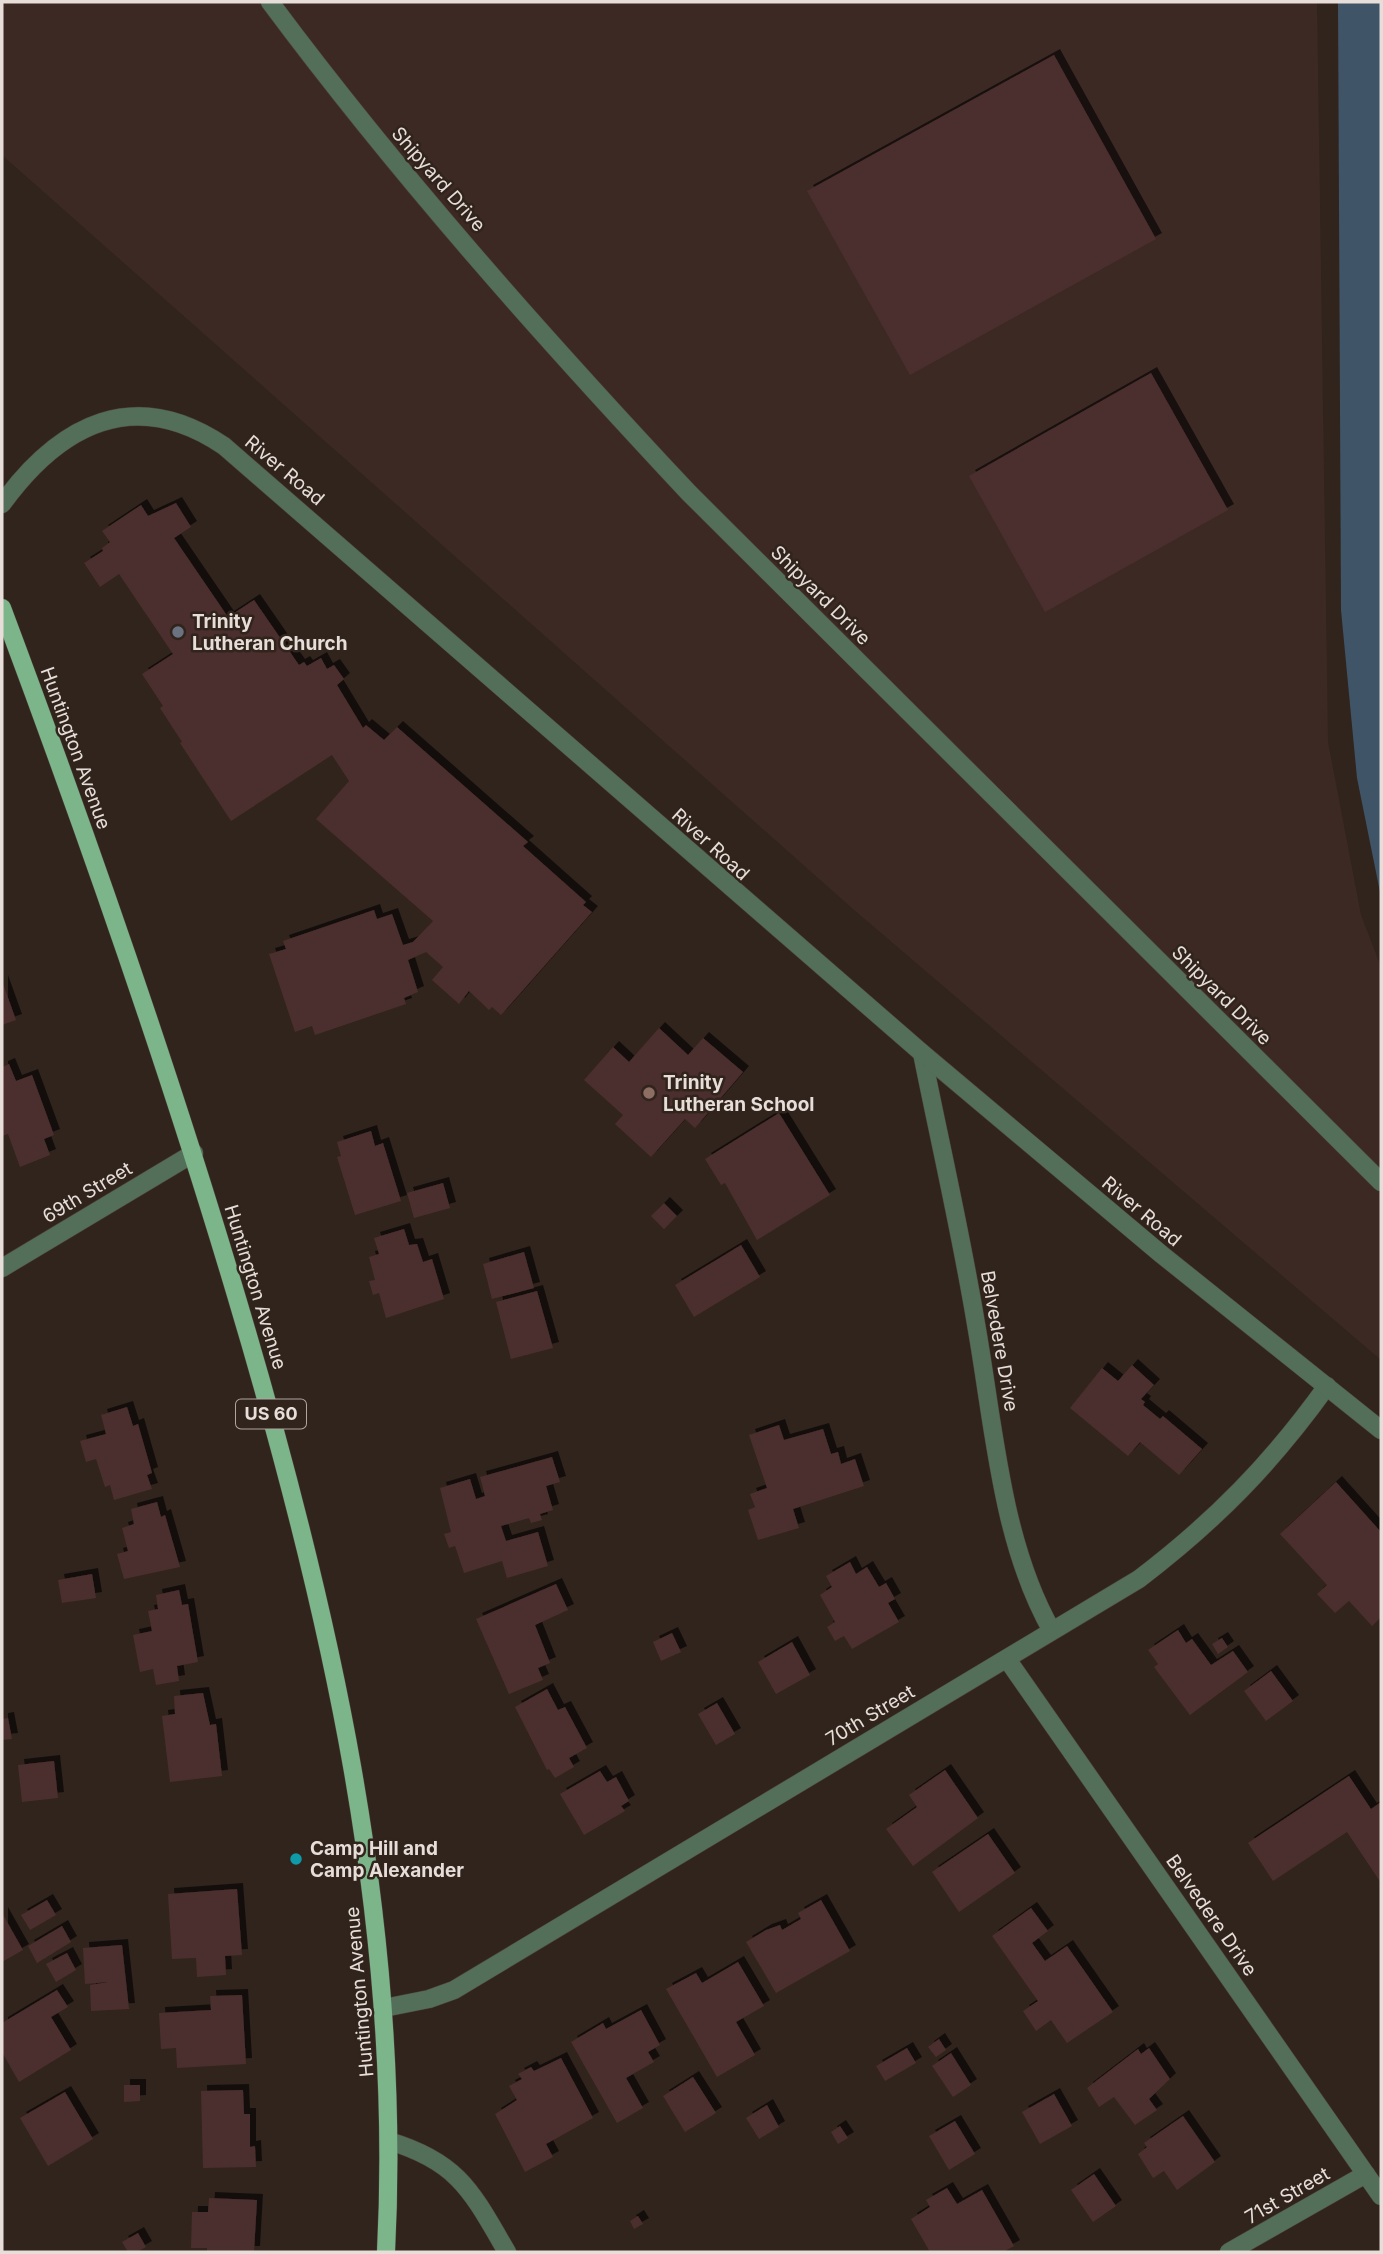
<svg xmlns="http://www.w3.org/2000/svg" width="1383" height="2254" font-family="Inter,sans-serif">
<style>
.industrial{fill:#3c2924}
.water{fill:#3f5467}
.building{fill:#4b2f2d;filter:url(#shadow)}
.lines{fill:none;stroke-linecap:round;stroke-linejoin:round}
.minor-casing{stroke:#4d423a;stroke-width:19}
.tertiary-casing{stroke:#4d423a;stroke-width:19}
.primary-casing{stroke:#4d423a;stroke-width:19}
.minor{stroke:#536e59;stroke-width:18}
.tertiary{stroke:#536e59;stroke-width:18}
.primary{stroke:#7db58a;stroke-width:18}
.worship-dot{fill:#6b7280;stroke:#30241c;stroke-width:2.5}
.education-dot{fill:#8d6e63;stroke:#30241c;stroke-width:2.5}
.culture-dot{fill:#0f9aa8;stroke:#30241c;stroke-width:2.5}
.labels{text-anchor:middle;stroke-width:5;stroke-linejoin:round;paint-order:stroke}
.shield{fill:#30241c;stroke:#b0a6a0;stroke-width:2}
.shield-label{font-size:18px;font-weight:bold;fill:#e7ded9}
.street-label{font-size:19px;fill:#e7ded9;stroke:#30241c}
.poi-label{font-size:19px;font-weight:bold;fill:#e7ded9;stroke:#30241c;text-anchor:start}
</style>
<defs>
<filter id="shadow"><feDropShadow dx="6" dy="-6" stdDeviation="0" flood-color="#0009"/></filter>
</defs>
<rect width="100%" height="100%" fill="#30241c"/>
<path class="industrial" d="M2 2H1317L1328 742 1361 915 1381 967V1360L853 909 2 155Z"/>
<path class="water" d="M1338 2H1381V897L1357 778 1341 610Z"/>
<path class="building" d="M1054 55 1156 239 910 375 807 191Z
M1151 373 1228 510 1045 612 969 476Z
M176 503 191 527 174 538 228 617 254 600 299 665 304 662 307 666 321 658 327 669 334 665 344 679 337 685 363 728 366 725 384 740 397 727 528 842 523 846 586 902 583 905 592 912 501 1015 492 1007 489 1010 469 991 459 1004 432 980 443 967 426 952 408 960 418 992 404 998 406 1004 315 1035 312 1026 295 1032 269 954 286 949 283 941 374 910 377 919 392 914 403 945 413 942 433 921 316 819 349 781 332 755 231 821 180 743 182 742 160 708 163 706 142 674 173 654 119 574 100 587 84 563 103 551 102 548 110 542 102 531 141 505 148 516Z
M2 981 16 1020 2 1025Z
M659 1028 688 1055 703 1038 743 1072 695 1128 685 1119 651 1157 615 1124 623 1115 584 1080 613 1047 629 1062Z
M9 1064 16 1081 32 1075 54 1135 44 1139 50 1155 20 1167 8 1134 2 1136V1067Z
M779 1113 830 1195 757 1240 725 1183 721 1185 705 1159Z
M371 1131 375 1146 383 1143 401 1201 355 1215 337 1157 341 1156 337 1142Z
M443 1183 450 1208 414 1218 407 1193Z
M664 1203 677 1216 664 1229 651 1216Z
M404 1229 409 1245 417 1244 423 1262 432 1259 444 1299 386 1318 379 1293 373 1295 369 1281 375 1280 369 1257 379 1254 374 1238Z
M741 1245 760 1277 694 1317 675 1285Z
M524 1252 534 1288 492 1299 483 1264Z
M537 1291 553 1348 511 1359 496 1302Z
M1132 1365 1154 1385 1141 1399 1145 1402 1143 1405 1160 1419 1163 1416 1202 1449 1179 1475 1140 1442 1128 1456 1070 1408 1102 1368 1118 1381Z
M127 1407 133 1426 138 1424 152 1473 147 1475 152 1489 114 1500 110 1485 105 1487 96 1459 86 1462 80 1441 106 1434 101 1415Z
M779 1425 784 1440 823 1429 831 1454 838 1452 841 1464 855 1459 864 1486 793 1509 799 1528 758 1540 748 1510 755 1507 750 1494 767 1488 749 1435Z
M552 1457 560 1482 546 1486 553 1510 540 1514 542 1520 531 1523 529 1518 501 1526 506 1541 538 1532 548 1566 507 1578 502 1561 464 1573 455 1546 449 1548 444 1534 451 1532 440 1488 470 1479 476 1499 485 1496 480 1477Z
M1336 1482 1381 1532V1617L1372 1626 1349 1601 1335 1613 1317 1594 1327 1585 1280 1534Z
M157 1502 161 1517 165 1515 180 1567 124 1579 117 1554 128 1551 122 1528 134 1524 131 1509Z
M850 1562 856 1574 867 1567 879 1587 886 1583 895 1599 888 1603 899 1622 852 1649 844 1636 835 1641 827 1627 835 1622 820 1595 832 1587 826 1576Z
M92 1574 96 1598 62 1603 58 1580Z
M556 1584 568 1610 535 1625 550 1663 538 1668 543 1680 509 1694 476 1619Z
M179 1590 182 1605 188 1604 198 1662 177 1666 179 1681 156 1685 153 1669 140 1672 133 1635 152 1631 148 1611 158 1609 156 1595Z
M1178 1630 1186 1643 1192 1639 1211 1665 1233 1651 1248 1672 1190 1715 1154 1667 1158 1664 1148 1650Z
M672 1633 681 1652 661 1661 653 1642Z
M1222 1638 1228 1647 1218 1654 1212 1644Z
M792 1642 810 1675 776 1694 758 1662Z
M1271 1671 1293 1701 1266 1721 1244 1691Z
M547 1689 558 1710 565 1707 587 1748 569 1758 574 1767 555 1778 549 1769 547 1770 515 1707Z
M203 1693 210 1725 216 1724 222 1776 170 1782 162 1716 175 1714 174 1696Z
M717 1703 735 1734 716 1745 698 1714Z
M8 1718 12 1739 2 1740V1719Z
M54 1761 58 1798 22 1802 18 1765Z
M945 1770 978 1818 913 1866 886 1829 917 1807 909 1795Z
M600 1771 607 1782 616 1777 629 1801 621 1806 625 1811 584 1835 560 1794Z
M1349 1776 1371 1809 1381 1802V1883L1347 1832 1273 1881 1248 1843Z
M988 1834 1015 1873 959 1912 932 1872Z
M237 1889 242 1955 225 1956 226 1975 197 1977 196 1958 172 1959 168 1894Z
M47 1900 56 1915 30 1930 21 1915Z
M821 1900 850 1951 776 1993 746 1942 766 1930 780 1925 782 1930 801 1919 798 1913Z
M1031 1908 1048 1931 1032 1943 1045 1961 1067 1946 1113 2012 1067 2043 1051 2020 1036 2031 1023 2011 1038 2001 992 1936Z
M2 1913 23 1950 2 1962Z
M62 1926 71 1942 37 1963 28 1946Z
M122 1945 129 2009 91 2011 90 1985 108 1982 85 1984 83 1948Z
M67 1953 76 1970 56 1982 46 1964Z
M738 1962 764 2006 736 2022 755 2055 717 2077 666 1989 696 1973 702 1983Z
M57 1990 68 2007 51 2017 71 2050 19 2082 2 2052V2023Z
M242 1995 246 2064 177 2068 176 2048 161 2049 159 2013 211 2010 210 1996Z
M641 2010 660 2045 648 2052 654 2062 626 2078 643 2108 617 2123 571 2042 603 2023 606 2029Z
M939 2039 946 2050 936 2057 928 2047Z
M907 2048 916 2063 885 2081 876 2066Z
M1149 2048 1170 2079 1149 2099 1157 2110 1135 2125 1114 2097 1099 2107 1087 2088 1138 2049 1141 2054Z
M951 2053 971 2085 953 2097 932 2066Z
M561 2058 593 2118 546 2144 553 2157 525 2172 495 2114 517 2100 509 2086 522 2079 518 2074 531 2067 534 2071Z
M693 2077 716 2113 685 2132 663 2096Z
M124 2085H140V2101L124 2102Z
M243 2090 244 2114H250V2147L255 2146 256 2167 203 2168 201 2091Z
M65 2092 93 2139 48 2166 20 2118Z
M1054 2094 1072 2126 1040 2144 1022 2112Z
M767 2105 779 2127 759 2139 746 2118Z
M1183 2116 1215 2162 1177 2190 1164 2171 1153 2178 1138 2154 1147 2147 1144 2143Z
M955 2121 975 2154 949 2170 929 2136Z
M840 2126 848 2138 838 2144 831 2132Z
M1094 2174 1116 2206 1093 2222 1071 2190Z
M947 2188 957 2204 982 2190 1014 2246 1003 2252H930L911 2219 930 2207 926 2200Z
M209 2198 257 2200 254 2252H207V2248H191L192 2212H208Z
M638 2216 643 2224 634 2229 630 2221Z
M138 2233 146 2247 137 2252H128L122 2242Z"/>
<g class="lines">
<g class="minor-casing">
<path id="minor" d="M270 2C398 174 542 336 689 493L1381 1182
M922 1053C940 1143 961 1233 976 1324 994 1425 1001 1542 1052 1631
M2 1268 194 1153
M1007 1659 1381 2196
M384 2008 429 1999 454 1990 1139 1579C1215 1521 1271 1464 1327 1386
M389 2141C459 2162 472 2192 507 2252
M1229 2252 1366 2174"/>
</g>
<g class="tertiary-casing">
<path id="tertiary" d="M2 504C61 423 135 386 224 446L922 1053 1161 1254 1381 1430"/>
</g>
<g class="primary-casing">
<path id="primary" d="M2 608C87 835 167 1063 236 1295 329 1606 403 1925 386 2252"/>
</g>
<use href="#minor" class="minor"/>
<use href="#tertiary" class="tertiary"/>
<use href="#primary" class="primary"/>
</g>
<circle class="worship-dot" cx="178" cy="632" r="7"/>
<circle class="education-dot" cx="649" cy="1093" r="7"/>
<circle class="culture-dot" cx="296" cy="1859" r="7"/>
<g class="labels">
<rect class="shield" x="236" y="1399.5" width="70" height="29" rx="5"/>
<g class="shield-label">
<text x="271" y="1420">US 60</text>
</g>
<g class="street-label">
<text transform="translate(439 179) rotate(49)" y="7">Shipyard Drive</text>
<text transform="translate(285 470) rotate(40)" y="7">River Road</text>
<text transform="translate(821 595) rotate(45)" y="7">Shipyard Drive</text>
<text transform="translate(76 748) rotate(70)" y="7">Huntington Avenue</text>
<text transform="translate(711 844) rotate(42)" y="7">River Road</text>
<text transform="translate(1222 995) rotate(45)" y="7">Shipyard Drive</text>
<text transform="translate(87 1192) rotate(-31)" y="7">69th Street</text>
<text transform="translate(1142 1211) rotate(40)" y="7">River Road</text>
<text transform="translate(256 1287) rotate(73)" y="7">Huntington Avenue</text>
<text transform="translate(1000 1341) rotate(80)" y="7">Belvedere Drive</text>
<text transform="translate(870 1715) rotate(-31)" y="7">70th Street</text>
<text transform="translate(1212 1915) rotate(55)" y="7">Belvedere Drive</text>
<text transform="translate(359 1992) rotate(-95)" y="7">Huntington Avenue</text>
<text transform="translate(1287 2195) rotate(-30)" y="7">71st Street</text>
</g>
<g class="poi-label">
<text x="192" y="628">Trinity<tspan x="192" dy="22">Lutheran Church</tspan></text>
<text x="663" y="1089">Trinity<tspan x="663" dy="22">Lutheran School</tspan></text>
<text x="310" y="1855">Camp Hill and<tspan x="310" dy="22">Camp Alexander</tspan></text>
</g>
</g>
<rect width="1383" height="2254" fill="none" stroke="#e7ded9" stroke-width="7"/>
</svg>
